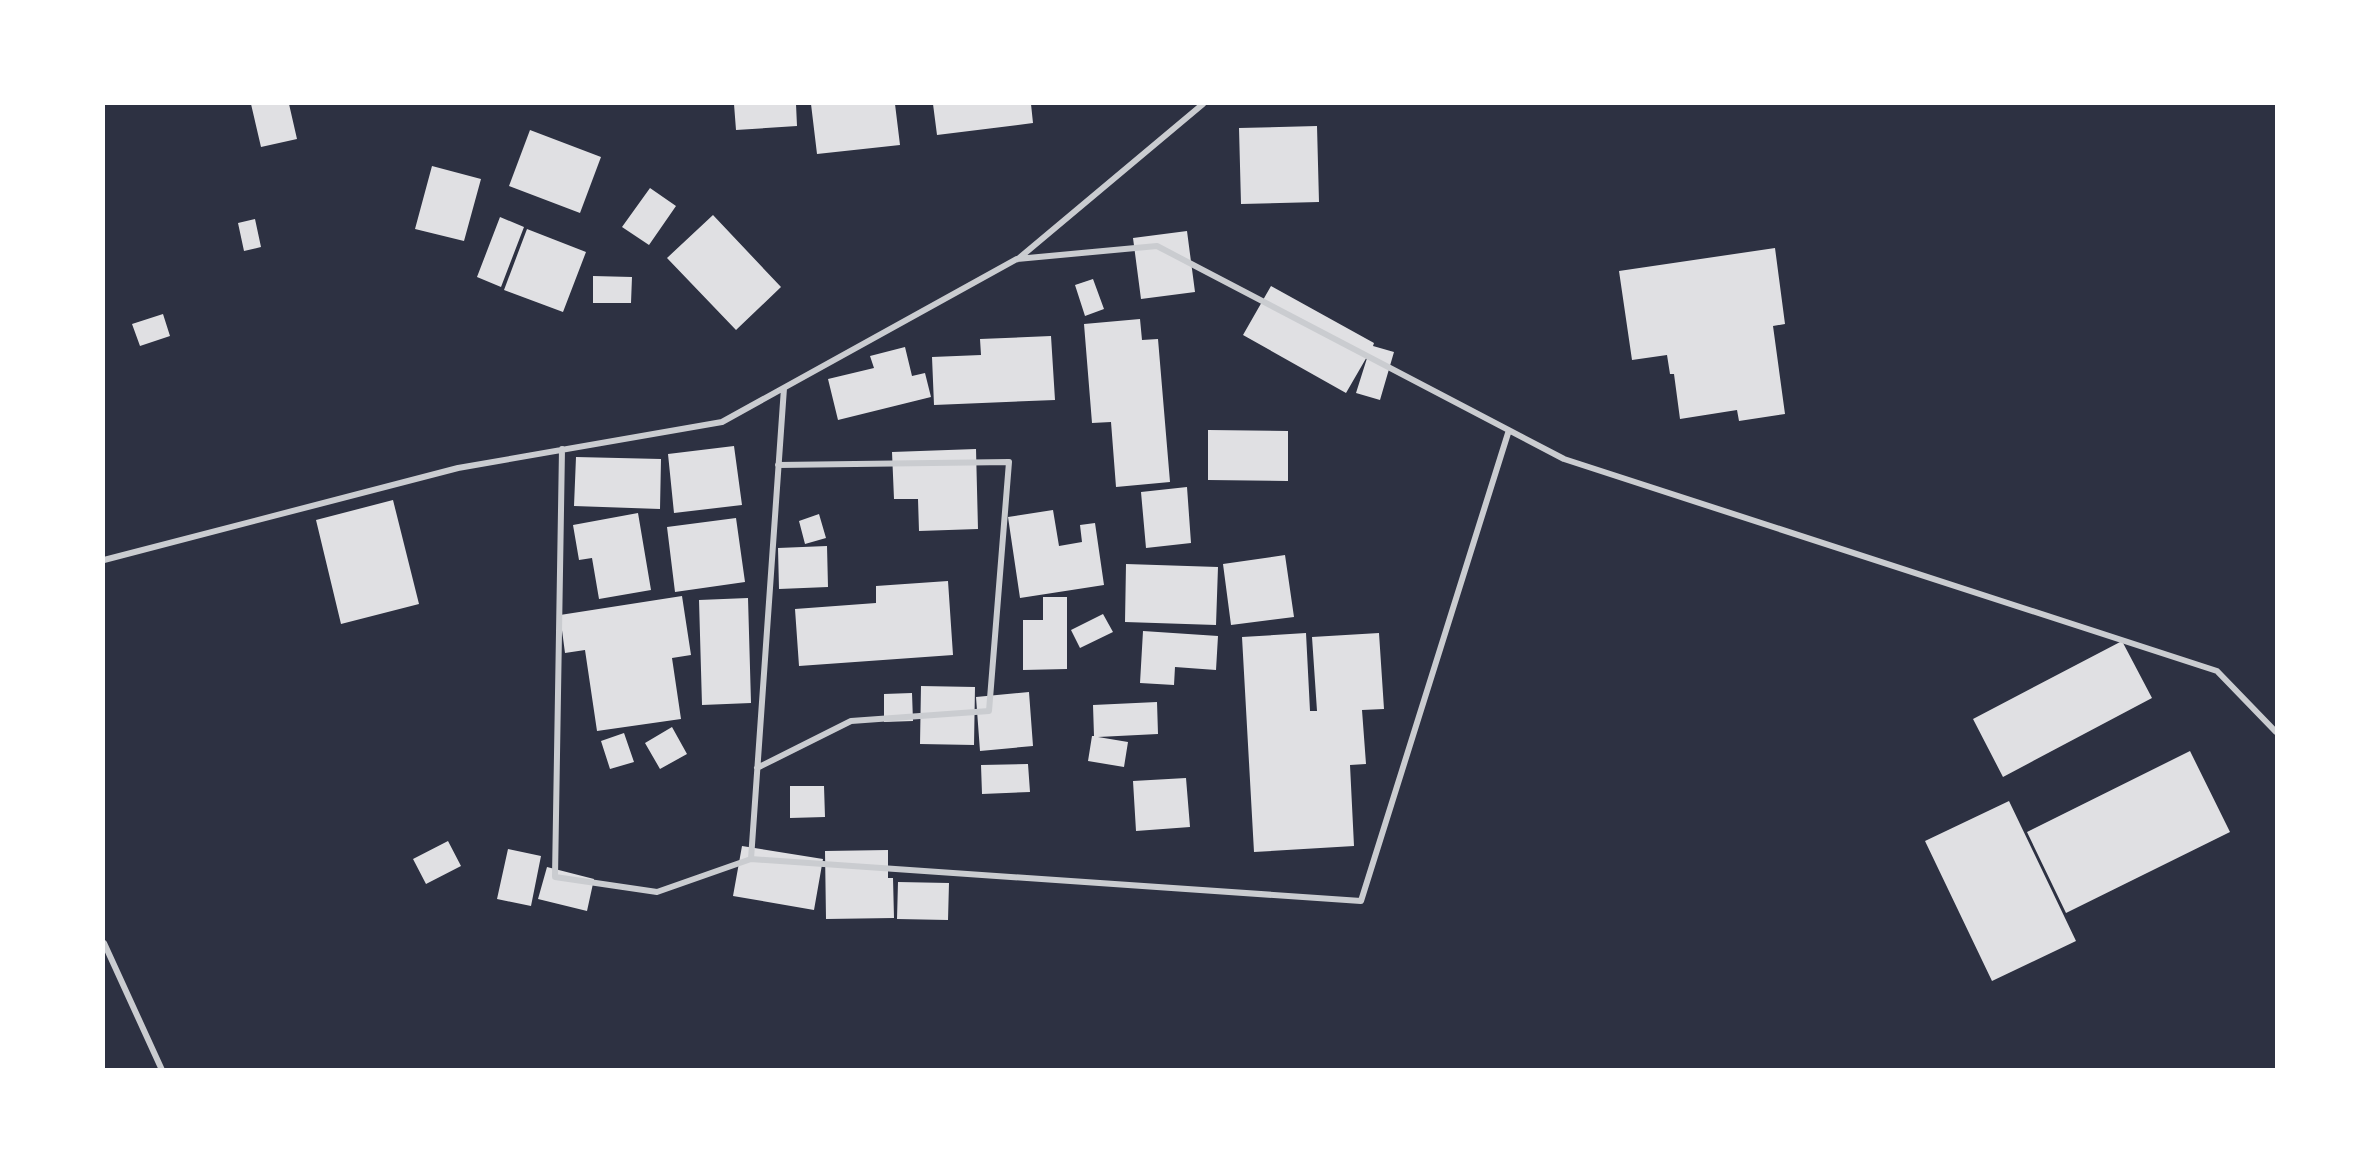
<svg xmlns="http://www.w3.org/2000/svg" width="2380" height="1173" font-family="'Fira Sans',sans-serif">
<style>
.building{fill:#e0e0e3}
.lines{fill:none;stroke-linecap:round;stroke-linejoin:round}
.minor{stroke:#caccd0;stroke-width:6}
</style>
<rect width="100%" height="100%" fill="#2d3142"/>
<path class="building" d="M251 104H289L297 139 261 147Z
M734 104H796L797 126 736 130Z
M811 104H895L900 145 817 154Z
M933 104H1031L1033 123 937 135Z
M1317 126 1319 202 1241 204 1239 128Z
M530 130 601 157 580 213 509 186Z
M432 166 481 179 464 241 415 229Z
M650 188 676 206 649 245 622 227Z
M713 215 781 287 736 330 667 258Z
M500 217 524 227 501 287 477 277Z
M255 219 261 247 244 251 238 223Z
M527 229 586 252 563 312 504 290Z
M1187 231 1195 292 1141 299 1133 238Z
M1775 248 1785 324 1773 326 1785 414 1739 421 1737 410 1680 419 1674 374H1670L1667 355 1632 360 1619 271Z
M593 276 632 277 631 303H593Z
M1093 279 1104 309 1085 316 1075 285Z
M1271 286 1374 343 1373 346 1394 352 1380 400 1356 393 1368 355 1346 393 1243 335Z
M163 314 170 336 140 346 132 324Z
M1140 319 1142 340 1158 339 1170 482 1116 487 1111 422 1092 423 1084 324Z
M1051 336 1055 400 934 405 932 357 981 355 980 339Z
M905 347 912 376 925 373 931 397 838 420 828 379 874 368 870 356Z
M1208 430 1288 431V481L1208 480Z
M734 446 742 505 674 513 668 454Z
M976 449 978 529 919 531 918 499H894L892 452Z
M576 457 661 459 660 509 574 506Z
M1187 487 1191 543 1146 548 1141 492Z
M393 500 419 604 341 624 316 520Z
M1053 510 1059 546 1082 542 1080 525 1095 523 1104 585 1020 598 1008 517Z
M638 513 651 590 599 599 592 558 579 560 573 525Z
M819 514 826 538 805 544 799 521Z
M736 518 745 582 675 592 667 527Z
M827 546 828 587 779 589 778 548Z
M1285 555 1294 617 1231 625 1223 564Z
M1126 564 1218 567 1216 625 1125 622Z
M948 581 953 655 799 666 795 609 876 603V586Z
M682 596 691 655 672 658 681 719 597 731 585 650 565 653 560 615Z
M1043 597H1067V669L1023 670V620H1043Z
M748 598 751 703 702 705 699 600Z
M1103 614 1113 632 1080 648 1071 630Z
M1143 631 1218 636 1216 670 1175 667 1174 685 1140 683Z
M1306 633 1310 711H1317L1312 637 1379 633 1384 709 1362 710 1366 764 1350 765 1354 846 1254 852 1242 637Z
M2122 641 2152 698 2003 777 1973 719Z
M921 686 975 687 974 745 920 744Z
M1029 692 1033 746 980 751 976 697Z
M912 693 913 721 884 722V694Z
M1157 702 1158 734 1098 737 1128 742 1124 767 1088 761 1092 736H1094L1093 705Z
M672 727 687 754 660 769 645 743Z
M624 733 634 762 610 769 601 741Z
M2190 751 2230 832 2066 913 2027 832Z
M1028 764 1030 792 982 794 981 765Z
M1186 778 1190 827 1136 831 1133 781Z
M790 786H824L825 817 790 818Z
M2009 801 2076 941 1992 981 1925 841Z
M448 841 461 866 426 884 413 859Z
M742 846 823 859 814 910 733 896Z
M508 849 541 856 531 906 497 899Z
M888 850V878H893L894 918 826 919 825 851Z
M547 867 594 879 587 911 538 899Z
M898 882 949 883 948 920 897 919Z"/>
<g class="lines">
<path class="minor" d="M1018 259 1203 104
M562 449 555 877 657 892 751 859 1361 901 1509 430
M104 560 458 468 722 422 1017 259 1157 246 1564 459 2217 671 2276 732
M757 768 851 721 989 711 1009 462 778 465
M751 859 784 388
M104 943 162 1070"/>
</g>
<rect width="2380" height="1173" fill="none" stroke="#ffffff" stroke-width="210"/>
</svg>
